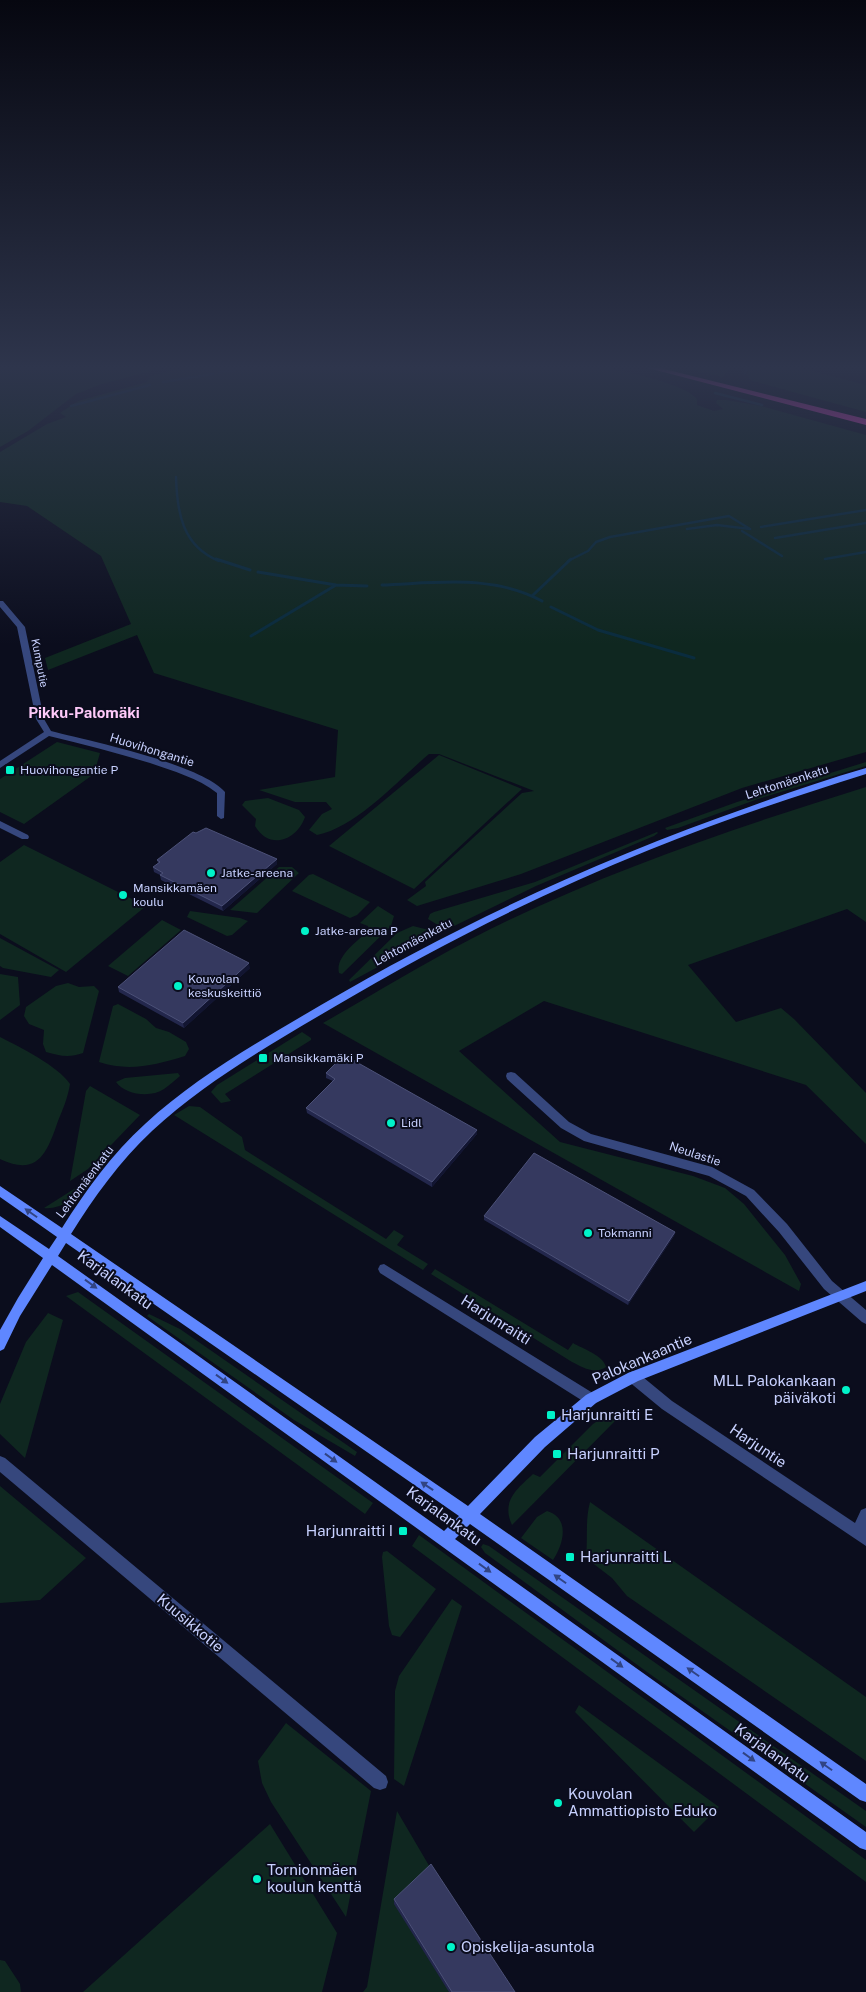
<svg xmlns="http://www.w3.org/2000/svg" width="866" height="1992" font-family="'Public Sans',sans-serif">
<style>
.green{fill:#0f2720}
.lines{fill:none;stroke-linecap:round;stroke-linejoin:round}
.stream-far1{stroke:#0a2c3e;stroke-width:2.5}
.stream{stroke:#0a2c3e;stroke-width:3}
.street{fill:#36477d;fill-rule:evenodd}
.secondary{fill:#5f87ff;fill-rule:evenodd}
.highway{fill:#ff43d1;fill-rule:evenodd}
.wall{fill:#23274c}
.shaded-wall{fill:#121531}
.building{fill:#35395f;stroke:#4c5178}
.oneway{fill:#314483}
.poi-dot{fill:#00f3c9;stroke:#0b0d1d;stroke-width:2}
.labels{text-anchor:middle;stroke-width:4;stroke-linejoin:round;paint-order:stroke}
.far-street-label{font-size:11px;fill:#c8d1ff;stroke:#0b0d1d}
.street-label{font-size:12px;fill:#c8d1ff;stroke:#0b0d1d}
.poi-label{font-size:12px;fill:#c8d1ff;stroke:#0b0d1d;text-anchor:start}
.far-district-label{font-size:15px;font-weight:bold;fill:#ffcafa;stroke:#0b0d1d}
.near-street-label{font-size:15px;fill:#c8d1ff;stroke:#0b0d1d}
.near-poi-label{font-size:15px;fill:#c8d1ff;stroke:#0b0d1d;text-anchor:start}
</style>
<rect width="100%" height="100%" fill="#0b0d1d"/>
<path class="green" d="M0 367H166L102 384 76 394 28 431 0 447Z
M185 367H604C626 372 684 383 697 399V405L714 411 723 409 716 403 717 400H727L761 406 866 435V752L742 788 521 874 417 906 407 900 426 886 425 882 522 793 534 791 439 754H429C398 780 357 827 317 835L309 830 322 814 332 809 326 802H295L259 790 335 777 338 730 154 673 137 635 48 670 45 658 131 624 101 556 27 506 0 502V452L47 424 66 417 60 413 78 401 147 382 151 376Z
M681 367H731L723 377Z
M747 367H797L866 385V412L753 381 749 379Z
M57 742 100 753 94 774 24 824 0 812V779Z
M439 755 522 789 414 889 329 846Z
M866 762V766L758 799 678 828 667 830 665 828 737 802Z
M866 787V922L847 909 688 965 736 1022 781 1008 794 1019 866 1093V1144L806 1085 544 1001 459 1051 560 1142 693 1176 725 1188 744 1204 785 1255 801 1284 799 1291 323 1023C372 995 421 965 471 939 597 874 731 829 866 787Z
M268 798 299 810 305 817C297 840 270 851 255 826L256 819 242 805 245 801Z
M657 832 658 833 654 836 536 886 446 930 428 919 430 914 434 912 535 882Z
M24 845 146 906 66 972 0 934V862Z
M279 867H292L299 873 257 913 230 910Z
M313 874 370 902 357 915 350 918 292 891 309 875Z
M378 906 394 916 391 926 342 974 339 973C335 956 358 941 369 930L368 926 360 923Z
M190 911 240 918 248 921 232 935 227 936 187 917Z
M162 920 181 930 128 976 108 966Z
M413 926 433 931 437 935 350 982 349 980 397 933Z
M0 938 59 970 51 977 3 968 0 966Z
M0 974 18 977 20 1005 0 1020Z
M68 983 79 987 94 986 99 991 83 1053C69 1058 60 1056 46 1052L43 1044 44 1030 29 1024 24 1016 26 1007 56 986Z
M118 1004 146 1019 156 1028 169 1032 186 1042 189 1049 185 1056C155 1065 129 1072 99 1062L113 1006Z
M302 1032 311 1038V1040L225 1094 231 1101 221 1103 211 1092 217 1085Z
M0 1037C20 1047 58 1066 70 1084 68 1097 63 1109 58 1121 47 1153 38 1177 0 1159Z
M178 1073 180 1076C175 1080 170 1085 164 1089 151 1098 125 1095 116 1082L125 1078Z
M90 1086 140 1115 88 1169 70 1181 86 1091Z
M189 1106 200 1107 242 1137 245 1150 386 1239 394 1230 404 1236 397 1245 428 1264 423 1270 174 1115Z
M82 1184C79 1198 59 1210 44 1208Z
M435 1269 568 1350 573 1343C583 1349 603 1355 606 1367 595 1375 582 1367 572 1362L431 1274Z
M78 1292 373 1503 365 1514 66 1296Z
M48 1313 63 1320 25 1458 0 1434V1404L26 1342Z
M149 1314 180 1329 357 1452 355 1456 294 1420 147 1316Z
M611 1412 616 1416V1420L512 1525C501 1501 517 1489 533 1474L540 1477 593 1424Z
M0 1486 86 1558 40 1600 0 1603Z
M590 1502 866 1697V1761L627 1596 612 1578 586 1558C588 1539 585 1521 590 1502Z
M547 1511C571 1518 563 1545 553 1560L521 1538 537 1517Z
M419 1535 866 1860V1882L412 1546Z
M483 1544 489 1546 866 1811V1827L647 1672 485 1553 481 1547Z
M387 1551 436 1589 400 1637 392 1635 389 1626 382 1557 383 1552Z
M452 1599 462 1606 404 1786 394 1779 395 1691 399 1676Z
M579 1705 719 1807 694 1832 575 1712Z
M286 1723 371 1791 346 1917 271 1802 262 1783 258 1761Z
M397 1811 431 1869 449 1992H363L367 1987Z
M270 1824 337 1933 322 1992H83Z
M0 1960 5 1961 20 1984 21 1992H0Z"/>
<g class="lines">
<path class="stream-far1" d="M219 373 246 367
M745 373 747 367
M163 382 213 374
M715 393 762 405
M71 406 150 385
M176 477C177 512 182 546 219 561
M761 527 866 510
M687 529 717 525 750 529
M742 531 782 556
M775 538 866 523
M825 559 866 552
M568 561 588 551 596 542 610 537 729 516 750 529"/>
<path class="stream" d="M216 559 250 570
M258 572 336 585 367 586
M382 585C437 583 492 574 542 601
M532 596 571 559
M551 607 598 630 694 658
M251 636 336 585"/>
<path class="street" d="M0 601H3L25 627 44 719 51 731C90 741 201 764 225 792L224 818 221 819 217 816V793C198 778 173 771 150 763 117 753 83 744 49 736L0 768V761L44 732 36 719 17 627 0 607Z
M0 821 28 835 29 837 28 839H22L0 828Z
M511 1072 515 1073 569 1122 591 1134 712 1167 754 1190 787 1224 832 1281 866 1310V1324L862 1322 824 1289 779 1232 746 1196 709 1176 584 1141 561 1128 507 1079 506 1076 507 1073Z
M384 1264 596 1395 597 1399 596 1403 591 1405 586 1403 380 1273 378 1269 380 1265Z
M633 1371 638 1373 672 1401 855 1523 861 1510 866 1508V1546L662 1409 628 1381 627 1377 628 1373Z
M0 1456 5 1458 386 1776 388 1782 386 1788 380 1790 374 1788 0 1472Z"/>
<path class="secondary" d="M866 768V774C793 797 720 821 649 850 540 894 435 947 334 1007 271 1044 206 1081 152 1131 120 1161 94 1197 71 1234L468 1506 535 1437 586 1395 628 1373 866 1281V1291L638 1381 596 1403 545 1447 480 1514 866 1784V1802L860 1800 470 1524 455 1539 866 1832V1850L860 1848 52 1265 20 1316 4 1349 0 1351V1330L18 1298 43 1258 0 1227V1216L49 1249 57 1237 0 1197V1186L62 1228C86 1190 112 1154 145 1124 197 1076 260 1041 321 1005 457 925 600 859 749 807 788 793 827 779 866 768ZM66 1243 459 1516 444 1531 58 1256Z"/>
<path class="highway" d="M644 367H656L866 419V425Z"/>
</g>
<path class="wall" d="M196 833 277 859V864L223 911 161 880 160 875 154 872 153 867 158 863 157 860Z
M250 968 184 1028 119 992 118 987Z
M326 1073 477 1134 432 1187 307 1113 306 1108 333 1081 326 1078Z
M484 1216 675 1232 674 1236 628 1305 484 1220Z
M394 1899 515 1992H449L394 1904Z"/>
<path class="shaded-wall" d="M277 859V864L223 911 222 906Z
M249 963 250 968 184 1028 183 1023Z
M477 1130V1134L432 1187V1182Z
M675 1232 674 1236 628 1305 629 1301Z"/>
<path class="building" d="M206 828 277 859 222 906 160 875 163 873 153 867 160 862 157 860 193 832 196 833Z
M184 930 249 963 183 1023 118 987Z
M344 1055 477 1130 432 1182 306 1108 335 1079 326 1073Z
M534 1153 675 1232 629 1301 484 1216Z
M431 1864 515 1992H452L394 1899Z"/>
<defs><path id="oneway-solid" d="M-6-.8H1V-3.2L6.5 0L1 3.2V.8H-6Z" transform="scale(1.25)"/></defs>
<g class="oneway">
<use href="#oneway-solid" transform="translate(31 1213) rotate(-145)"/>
<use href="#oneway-solid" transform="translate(91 1284) rotate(36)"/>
<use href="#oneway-solid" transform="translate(222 1379) rotate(36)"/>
<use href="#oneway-solid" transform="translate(331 1458) rotate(36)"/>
<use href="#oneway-solid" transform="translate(427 1486) rotate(-146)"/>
<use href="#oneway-solid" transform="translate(485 1568) rotate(36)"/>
<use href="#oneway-solid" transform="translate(560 1579) rotate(-145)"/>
<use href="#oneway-solid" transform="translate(617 1663) rotate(36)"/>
<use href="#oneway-solid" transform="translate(693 1672) rotate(-145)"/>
<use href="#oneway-solid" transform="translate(749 1757) rotate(36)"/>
<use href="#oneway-solid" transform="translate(826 1766) rotate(-145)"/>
</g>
<linearGradient id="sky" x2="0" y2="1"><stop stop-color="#060710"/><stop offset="0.57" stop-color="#2e354c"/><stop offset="1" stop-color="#2e354c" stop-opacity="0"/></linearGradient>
<rect width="866" height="645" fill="url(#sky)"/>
<g class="poi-dot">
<rect x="5" y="765" width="10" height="10" rx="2.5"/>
<circle cx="211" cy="873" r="5"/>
<circle cx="123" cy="895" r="5"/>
<circle cx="305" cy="931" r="5"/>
<circle cx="178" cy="986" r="5"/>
<rect x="258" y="1053" width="10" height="10" rx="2.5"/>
<circle cx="391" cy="1123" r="5"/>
<circle cx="588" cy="1233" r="5"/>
<circle cx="846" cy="1390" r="5"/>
<rect x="546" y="1410" width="10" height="10" rx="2.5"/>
<rect x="552" y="1449" width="10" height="10" rx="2.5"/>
<rect x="398" y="1526" width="10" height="10" rx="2.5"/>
<rect x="565" y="1552" width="10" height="10" rx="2.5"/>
<circle cx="558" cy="1803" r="5"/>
<circle cx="257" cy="1879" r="5"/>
<circle cx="451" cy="1947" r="5"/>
</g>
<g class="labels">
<g class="far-street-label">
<text transform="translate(40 663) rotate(79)" y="4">Kumputie</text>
</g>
<g class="street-label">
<text transform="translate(152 750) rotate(17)" y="4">Huovihongantie</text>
<text transform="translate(787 782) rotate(-18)" y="4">Lehtomäenkatu</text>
<text transform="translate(413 942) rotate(-28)" y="4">Lehtomäenkatu</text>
<text transform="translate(695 1154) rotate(18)" y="4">Neulastie</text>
<text transform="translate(85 1182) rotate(-53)" y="4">Lehtomäenkatu</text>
</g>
<g class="poi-label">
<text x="20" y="774">Huovihongantie P</text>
<text x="221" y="877">Jatke-areena</text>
<text x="133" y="892">Mansikkamäen<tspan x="133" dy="14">koulu</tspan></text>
<text x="315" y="935">Jatke-areena P</text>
<text x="188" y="983">Kouvolan<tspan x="188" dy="14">keskuskeittiö</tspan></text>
<text x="273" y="1062">Mansikkamäki P</text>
<text x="401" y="1127">Lidl</text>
<text x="598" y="1237">Tokmanni</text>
</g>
<g class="far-district-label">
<text x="84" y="718">Pikku-Palomäki</text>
</g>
<g class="near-street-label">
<text transform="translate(115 1280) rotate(36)" y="5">Karjalankatu</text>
<text transform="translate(496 1320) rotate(32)" y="5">Harjunraitti</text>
<text transform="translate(642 1359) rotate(-23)" y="5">Palokankaantie</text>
<text transform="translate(758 1446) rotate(34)" y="5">Harjuntie</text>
<text transform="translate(444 1516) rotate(36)" y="5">Karjalankatu</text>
<text transform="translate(190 1623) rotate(40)" y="5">Kuusikkotie</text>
<text transform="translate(772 1753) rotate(36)" y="5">Karjalankatu</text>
</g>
<g class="near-poi-label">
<text x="836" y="1386" text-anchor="end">MLL Palokankaan<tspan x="836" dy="17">päiväkoti</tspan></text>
<text x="561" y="1420">Harjunraitti E</text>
<text x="567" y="1459">Harjunraitti P</text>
<text x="393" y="1536" text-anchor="end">Harjunraitti I</text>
<text x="580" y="1562">Harjunraitti L</text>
<text x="568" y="1799">Kouvolan<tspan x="568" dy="17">Ammattiopisto Eduko</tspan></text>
<text x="267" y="1875">Tornionmäen<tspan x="267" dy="17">koulun kenttä</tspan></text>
<text x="461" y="1952">Opiskelija-asuntola</text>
</g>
</g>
</svg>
